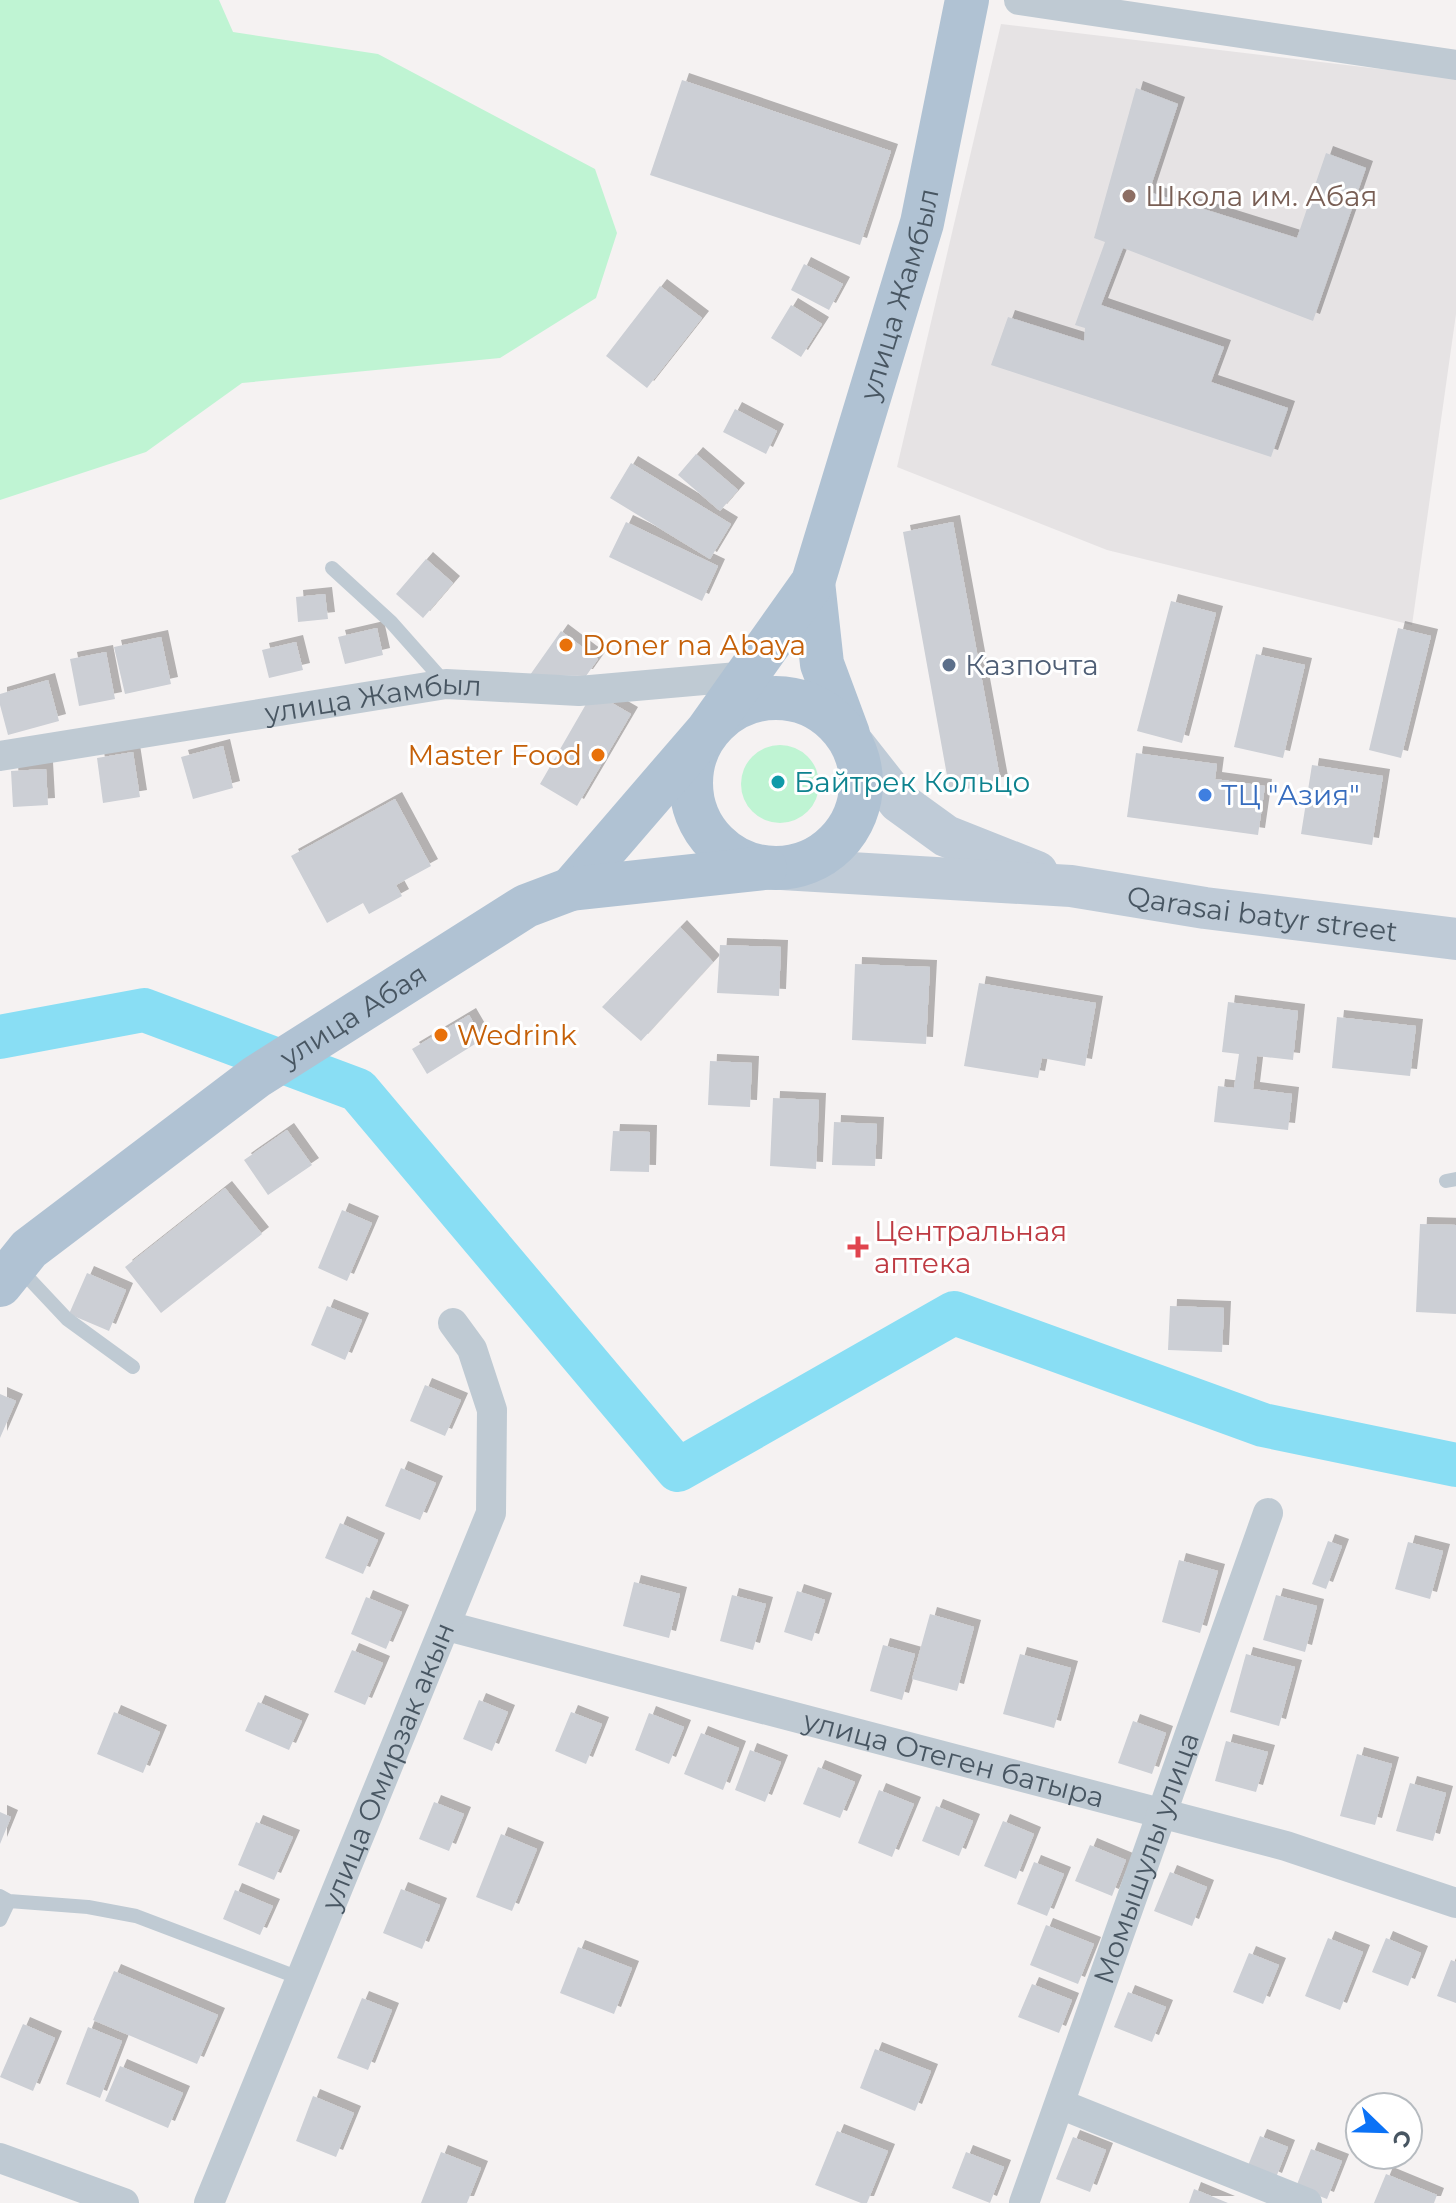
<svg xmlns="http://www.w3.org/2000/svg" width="1456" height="2203" font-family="Montserrat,sans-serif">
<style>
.education{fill:#e6e3e4}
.green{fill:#bff4d3}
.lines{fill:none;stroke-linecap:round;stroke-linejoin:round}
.river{stroke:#89def4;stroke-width:44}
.building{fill:#cccfd5;filter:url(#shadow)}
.service{stroke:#bfcad3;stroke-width:14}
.minor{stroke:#bfcad3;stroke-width:30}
.secondary{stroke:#bfcbd7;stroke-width:42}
.primary{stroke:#b0c2d3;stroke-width:44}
.education-dot{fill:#8d6e63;stroke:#fff;stroke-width:3}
.food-dot{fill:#e8710a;stroke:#fff;stroke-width:3}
.service-dot{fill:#5c6f8a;stroke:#fff;stroke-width:3}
.culture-dot{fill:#0f9aa8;stroke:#fff;stroke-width:3}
.shop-dot{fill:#3f7fe0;stroke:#fff;stroke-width:3}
.health-dot{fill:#e0444e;stroke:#fff;stroke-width:3}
.labels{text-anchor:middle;stroke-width:6;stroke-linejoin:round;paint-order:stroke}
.education-label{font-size:28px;fill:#785e54;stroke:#fff;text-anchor:start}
.street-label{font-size:28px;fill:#485662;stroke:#fff}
.food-label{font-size:28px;fill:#c56008;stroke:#fff;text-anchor:start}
.service-label{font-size:28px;fill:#4e5e75;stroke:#fff;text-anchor:start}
.culture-label{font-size:28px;fill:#0d838f;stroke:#fff;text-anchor:start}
.shop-label{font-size:28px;fill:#366cbe;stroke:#fff;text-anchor:start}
.health-label{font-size:28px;fill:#be3a42;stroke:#fff;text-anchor:start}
</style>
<defs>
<filter id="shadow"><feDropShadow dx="7" dy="-7" stdDeviation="0" flood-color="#0004"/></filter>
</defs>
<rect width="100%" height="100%" fill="#f5f2f2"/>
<path class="education" d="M1001 24 1456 78V314L1412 625 1107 550 897 467Z"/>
<path class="green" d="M0 0H219L233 32 378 54 595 169 617 233 596 298 500 358 242 383 146 452 0 500Z
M741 784a39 39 0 1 1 78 0a39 39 0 1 1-78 0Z"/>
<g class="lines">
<path class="river" d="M0 1037 144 1010 358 1090 678 1470 954 1313 1263 1425 1456 1465"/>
</g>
<path class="building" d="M682 80 891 151 860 245 650 175Z
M1136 88 1178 104 1149 192 1297 238 1326 153 1366 168 1313 321 1123 248 1101 305 1224 347 1211 382 1288 408 1271 457 991 365 1008 317 1084 341 1085 328 1075 325 1105 242 1094 238Z
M804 264 843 284 829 310 791 290Z
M660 286 702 318 647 388 606 356Z
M791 305 822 324 801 357 771 338Z
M735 409 777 431 766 454 723 432Z
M696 454 738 490 720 511 678 475Z
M631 463 731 524 710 559 610 498Z
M626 522 718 566 702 601 609 557Z
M953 522 1001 783 950 792 903 532Z
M426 559 453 583 423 618 396 594Z
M325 594 328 619 298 622 296 597Z
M1171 601 1216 613 1182 743 1137 731Z
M377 628 383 655 345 664 338 637Z
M1398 628 1431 636 1401 758 1369 750Z
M561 631 598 659 586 676 530 675Z
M161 637 171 684 125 694 114 647Z
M296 642 303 670 269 678 262 650Z
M106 652 115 699 79 706 70 659Z
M1256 654 1305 665 1283 758 1234 747Z
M48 680 59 721 8 735 0 705V694Z
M593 692 631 714 577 806 540 784Z
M223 746 233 788 193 799 181 757Z
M133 752 140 797 103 803 97 758Z
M1136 753 1217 764 1215 779 1265 786 1258 835 1127 817Z
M1312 765 1383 776 1372 845 1301 834Z
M46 769 48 805 13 807 11 771Z
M395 799 431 866 396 885 402 896 369 914 363 903 327 923 291 856Z
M680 927 713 962 641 1041 602 1007Z
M720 945 781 947 779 996 717 993Z
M855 964 930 967 926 1044 852 1040Z
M979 983 1096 1003 1085 1066 1042 1058 1038 1078 964 1066Z
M1228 1002 1298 1011 1293 1060 1257 1056 1253 1089 1292 1094 1288 1130 1214 1122 1218 1086 1234 1088 1239 1054 1222 1052Z
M469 1015 483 1039 427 1074 412 1049Z
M1337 1017 1416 1026 1410 1076 1332 1068Z
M710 1061 752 1063 750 1107 708 1105Z
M773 1098 819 1100 816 1169 770 1166Z
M834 1122 877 1124 875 1166 832 1165Z
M287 1130 312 1165 268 1195 244 1160Z
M613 1131 650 1132 649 1172 610 1171Z
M225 1188 262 1234 161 1313 125 1267Z
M342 1210 372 1223 347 1281 318 1268Z
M1420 1224 1456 1225V1314L1416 1312Z
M87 1273 126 1290 109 1331 69 1314Z
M327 1306 362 1320 345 1360 311 1345Z
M1170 1306 1224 1308 1222 1352 1168 1350Z
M425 1385 461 1400 445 1436 410 1421Z
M0 1394 16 1401 0 1438Z
M401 1468 436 1483 420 1520 385 1506Z
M340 1523 378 1540 363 1574 325 1558Z
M1328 1541 1342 1546 1326 1589 1312 1584Z
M1408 1542 1443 1551 1430 1599 1395 1589Z
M1179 1560 1218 1571 1200 1633 1162 1622Z
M634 1582 680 1594 669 1638 623 1626Z
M797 1591 825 1600 812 1641 784 1632Z
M732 1595 766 1604 753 1650 720 1641Z
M1276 1595 1317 1606 1305 1652 1263 1640Z
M366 1597 402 1612 386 1649 351 1634Z
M930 1614 974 1627 957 1691 912 1679Z
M883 1645 915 1654 902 1700 870 1691Z
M352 1650 383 1663 365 1705 334 1692Z
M1020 1654 1071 1668 1054 1728 1003 1714Z
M1246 1654 1295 1667 1279 1726 1230 1712Z
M479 1700 508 1712 492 1751 463 1739Z
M258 1702 302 1721 289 1750 245 1731Z
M114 1712 160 1732 143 1773 97 1754Z
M571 1712 602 1724 586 1764 555 1751Z
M649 1713 684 1727 669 1764 635 1750Z
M1133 1721 1166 1733 1152 1774 1118 1763Z
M701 1733 739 1748 723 1790 684 1774Z
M1226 1741 1268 1752 1256 1792 1215 1781Z
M750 1750 781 1762 765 1802 735 1790Z
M1357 1754 1392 1764 1375 1825 1340 1816Z
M818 1767 855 1782 840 1818 803 1804Z
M1410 1783 1446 1793 1433 1841 1396 1831Z
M879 1790 914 1804 892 1857 858 1843Z
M434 1802 464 1814 449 1851 419 1839Z
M936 1806 973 1821 959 1856 922 1841Z
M0 1812 11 1817 0 1844Z
M1003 1821 1034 1834 1016 1879 984 1866Z
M256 1822 293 1837 274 1880 238 1865Z
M501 1834 537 1849 512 1911 476 1897Z
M1090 1845 1126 1860 1112 1896 1075 1881Z
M1034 1862 1064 1874 1047 1916 1017 1904Z
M1170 1872 1207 1887 1192 1926 1154 1911Z
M401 1889 440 1905 422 1949 383 1933Z
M235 1890 273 1906 260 1935 223 1919Z
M1046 1925 1094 1944 1078 1984 1030 1965Z
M1328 1938 1363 1952 1340 2010 1305 1996Z
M1386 1938 1421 1953 1408 1986 1372 1972Z
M578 1947 632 1968 614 2014 560 1993Z
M1249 1953 1279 1965 1263 2004 1233 1992Z
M1451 1960 1456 1962V2003L1437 1996Z
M114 1971 218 2015 197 2064 93 2020Z
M1032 1984 1072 2000 1059 2033 1018 2017Z
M1128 1992 1166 2007 1152 2042 1114 2027Z
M362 1998 392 2010 368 2070 337 2058Z
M23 2024 55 2038 33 2091 0 2077Z
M88 2027 122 2041 100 2098 66 2084Z
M875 2049 931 2071 915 2111 860 2088Z
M120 2066 183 2093 168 2128 105 2101Z
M313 2096 354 2113 336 2157 296 2141Z
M837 2131 888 2151 867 2203H861L815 2185Z
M1260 2136 1288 2147 1275 2180 1247 2168Z
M1073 2137 1106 2150 1090 2192 1056 2179Z
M1311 2149 1342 2161 1327 2199 1296 2187Z
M441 2152 481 2168 467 2203H421Z
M966 2152 1004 2167 990 2203 952 2188Z
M1386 2174 1437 2195 1434 2203H1374Z
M1194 2189 1228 2203H1189Z"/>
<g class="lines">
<path class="service" d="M332 568 391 622 446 684
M1446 1181 1456 1179
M19 1268 67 1319 133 1367
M0 1896 9 1901 88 1907 136 1916 302 1979
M0 1920 9 1901"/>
<g class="minor">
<path d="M1019 0 1456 65"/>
<path id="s1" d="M0 756 446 684 579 691 749 676"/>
<path id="s2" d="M447 1626 1286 1846 1456 1903"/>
<path d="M1060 2104 1307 2203"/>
<path d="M0 2158 124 2203"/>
<path id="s3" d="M209 2203 491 1513 492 1410 472 1349 453 1323"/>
<path id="s4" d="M1024 2203 1268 1513"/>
</g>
<g class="secondary">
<path d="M851 741 899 802 946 836 1037 872"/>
<path id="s5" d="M765 868 1071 886 1205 908 1456 939"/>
</g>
<g class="primary">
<path d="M813 582 822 664 848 734"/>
<circle cx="776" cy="783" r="85"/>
<path id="s6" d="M571 889 708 730 813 582 922 223 967 0"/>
<path id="s7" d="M0 1285 29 1249 256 1077 526 906 571 889 765 868"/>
</g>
</g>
<circle class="education-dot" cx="1129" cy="196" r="8"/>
<g class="food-dot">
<circle cx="566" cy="645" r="8"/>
<circle cx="598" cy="755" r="8"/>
<circle cx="441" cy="1035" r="8"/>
</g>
<circle class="service-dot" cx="949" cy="665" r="8"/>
<circle class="culture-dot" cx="778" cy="782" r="8"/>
<circle class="shop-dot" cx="1205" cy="795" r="8"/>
<path class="health-dot" d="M854 1235h8v8h8v8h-8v8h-8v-8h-8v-8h8z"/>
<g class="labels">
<g class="education-label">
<text x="1145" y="206">Школа им. Абая</text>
</g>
<g class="street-label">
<text dy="10" stroke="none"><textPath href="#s6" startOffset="692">улица Жамбыл</textPath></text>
<text dy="10" stroke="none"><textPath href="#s1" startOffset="378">улица Жамбыл</textPath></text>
<text dy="10" stroke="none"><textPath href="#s5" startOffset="500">Qarasai batyr street</textPath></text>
<text dy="10" stroke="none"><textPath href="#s7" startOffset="446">улица Абая</textPath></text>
<text dy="10" stroke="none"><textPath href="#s2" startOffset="524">улица Отеген батыра</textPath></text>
<text dy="10" stroke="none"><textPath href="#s3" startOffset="472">улица Омирзак акын</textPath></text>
<text dy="10" stroke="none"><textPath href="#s4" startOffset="366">Момышулы улица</textPath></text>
</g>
<g class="food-label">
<text x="582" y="655">Doner na Abaya</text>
<text x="582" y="765" text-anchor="end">Master Food</text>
<text x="457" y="1045">Wedrink</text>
</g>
<g class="service-label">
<text x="965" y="675">Казпочта</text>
</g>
<g class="culture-label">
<text x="794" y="792">Байтрек Кольцо</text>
</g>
<g class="shop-label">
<text x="1221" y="805">ТЦ "Азия"</text>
</g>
<g class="health-label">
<text x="874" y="1241">Центральная<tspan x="874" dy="32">аптека</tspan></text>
</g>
</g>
<g transform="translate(1384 2131) rotate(113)"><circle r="38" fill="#ffffff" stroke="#b6bbc0" stroke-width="2"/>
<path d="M0-6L14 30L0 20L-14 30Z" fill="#0b72f6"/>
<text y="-12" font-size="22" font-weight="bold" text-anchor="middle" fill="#485662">С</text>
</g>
</svg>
